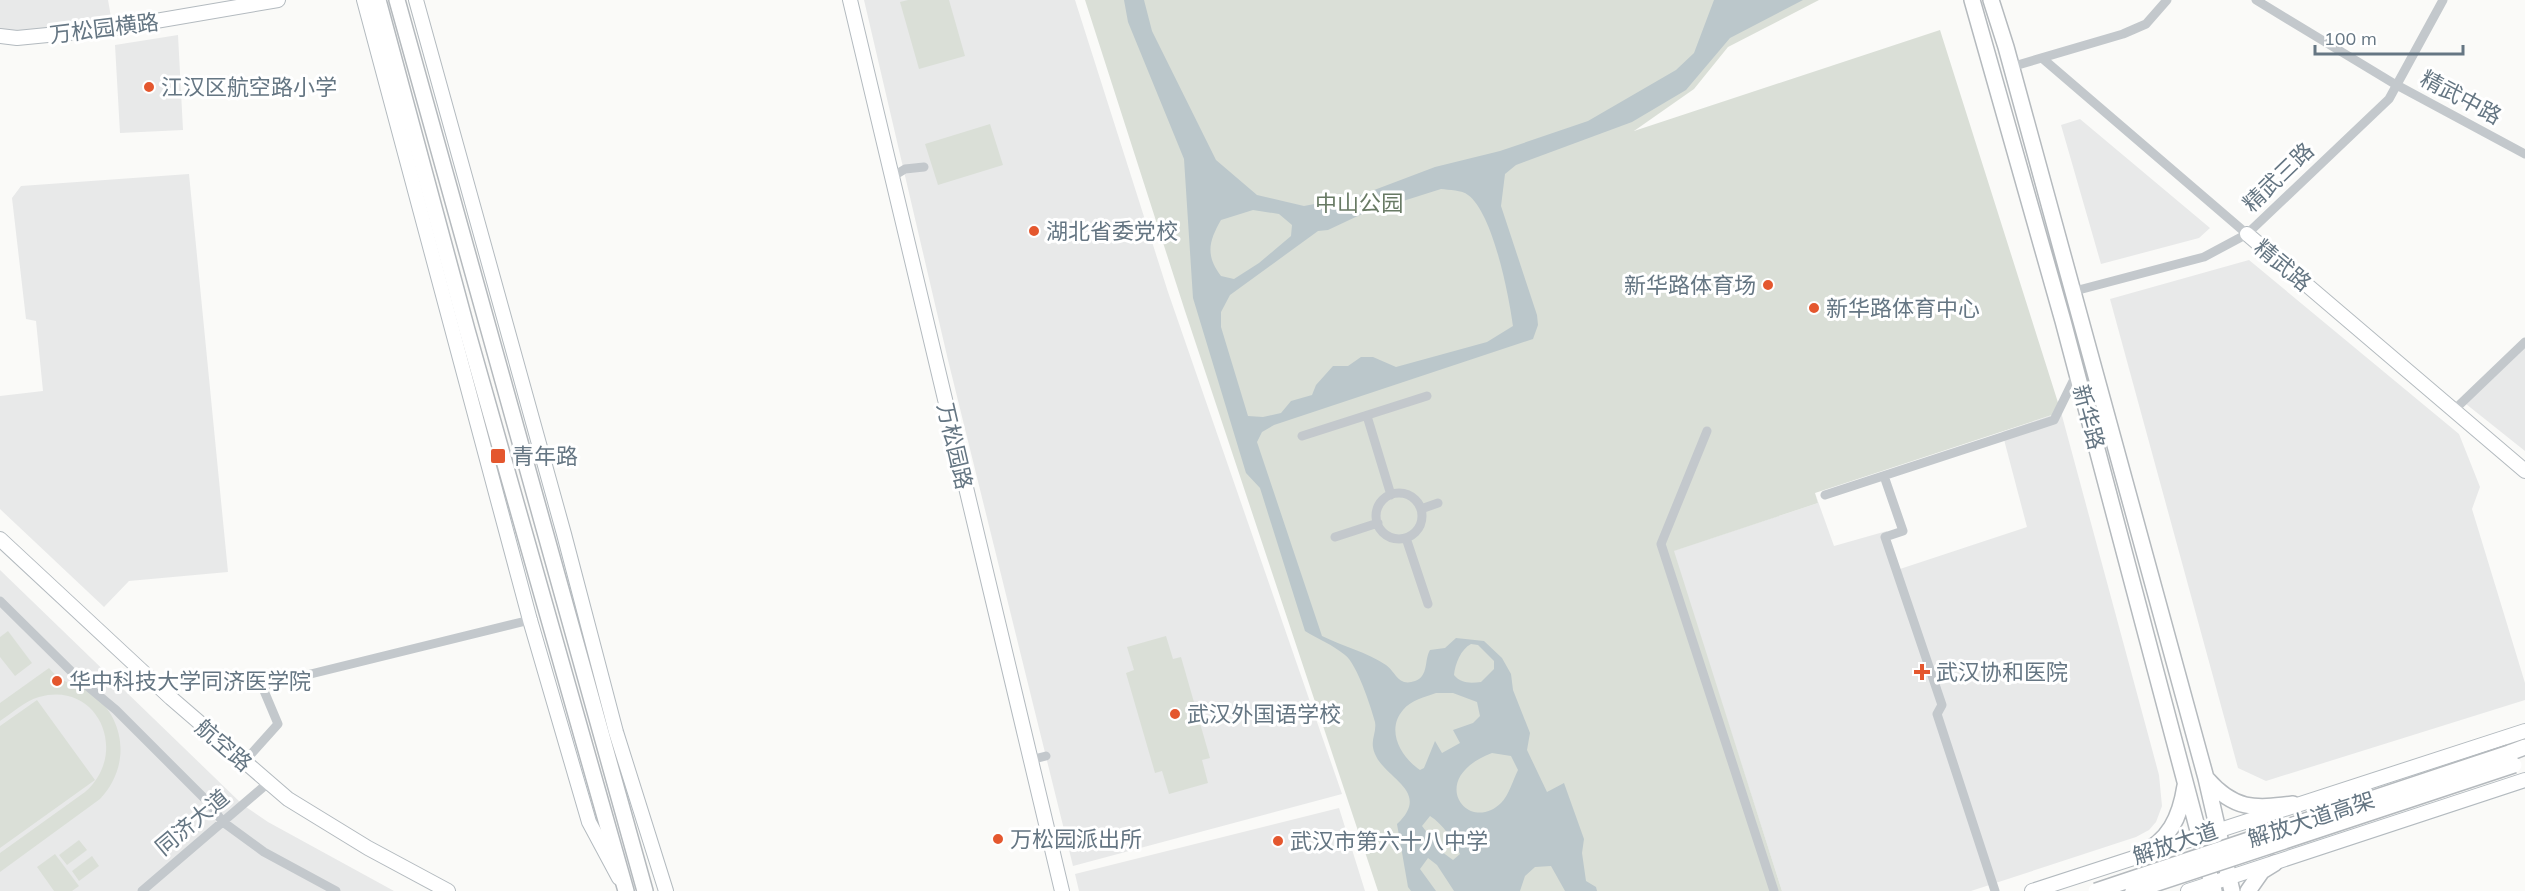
<svg xmlns="http://www.w3.org/2000/svg" width="2525" height="891" font-family="Mulish,'Noto Sans SC',sans-serif">
<style>
.built{fill:#e8e9e9}
.green{fill:#dadfd7}
.water{fill:#bbc7cb;fill-rule:evenodd}
.lines{fill:none;stroke-linecap:round;stroke-linejoin:round}
.secondary-casing{stroke:#b3babf;stroke-width:16}
.primary-casing{stroke:#b5babe;stroke-width:18}
.street{stroke:#c3c8cc;stroke-width:9}
.secondary{stroke:#fff;stroke-width:14}
.primary{stroke:#fff;stroke-width:15}
.primary-bridge-casing{stroke:#b5babe;stroke-width:18;stroke-linecap:butt}
.primary-bridge{stroke:#fff;stroke-width:15}
.poi-dot{fill:#e4572e;stroke:#fff;stroke-width:2}
.labels{text-anchor:middle;stroke-width:6;stroke-linejoin:round;paint-order:stroke}
.street-label{font-size:22px;fill:#657683;stroke:#fff}
.poi-label{font-size:22px;fill:#657683;stroke:#fff;text-anchor:start}
.park-label{font-size:22px;fill:#687a64;stroke:#fff}
</style>
<rect width="100%" height="100%" fill="#fafaf8"/>
<path class="built" d="M0 0H108L112 23 21 34 0 32Z
M864 0H1075L1168 292 1342 794 1073 866 948 360Z
M178 35 183 130 120 133 115 45Z
M2080 119 2210 228 2199 238 2101 264 2061 125Z
M189 174 228 572 129 581 104 607 0 509V396L43 391 36 321 26 319 12 198 21 186Z
M2249 260 2459 434 2480 487 2472 509 2525 683V700L2266 781 2238 768 2110 299Z
M2525 347V451L2466 404Z
M2061 412 2159 775 2162 806 2156 822 2149 830 2136 837 1971 891H1782L1673 551 1818 503 1815 493 1834 546 1887 531 1900 569 2027 527 2002 432Z
M0 570 243 805 268 822 394 891H0Z
M1339 808 1365 891H1079L1075 874Z"/>
<path class="green" d="M908 0H949L965 56 919 69 900 2Z
M1085 0H1819L1728 47 1694 89 1634 131 1940 30 2061 412 1815 493 1818 503 1674 551 1782 891H1378L1185 311Z
M990 124 1003 165 938 185 925 144Z
M8 631 32 663 15 676 0 657V637Z
M1166 636 1173 659 1181 657 1210 758 1202 760 1208 783 1169 794 1162 771 1155 773 1126 673 1134 670 1127 647Z
M49 668C66 688 74 680 92 693 127 721 130 767 100 799L0 872V853L85 792C130 753 98 680 39 697 25 701 12 713 0 721V703Z
M37 700 95 780 0 848V726Z
M79 840 87 850 67 865 59 855Z
M55 854 79 886 72 891H54L37 867Z
M92 856 99 866 79 881 72 871Z"/>
<path class="water" d="M1124 0H1144L1152 31 1216 160 1257 195 1304 206 1361 195 1435 167 1500 151 1588 121 1676 70 1694 53 1714 0H1803L1730 38 1686 90 1632 122 1516 165 1505 174 1501 206 1537 315 1538 325 1533 339 1274 425 1262 432 1257 442 1322 636C1342 646 1367 652 1386 665 1396 672 1398 687 1415 681 1429 676 1424 660 1430 650L1445 648 1456 638 1484 641 1502 658 1511 674 1513 690 1530 733 1527 750 1547 792 1564 783 1584 839 1582 853 1586 881 1596 887 1597 891H1565L1551 866 1535 867 1525 876 1520 891H1454L1437 865 1428 858 1420 869 1436 891H1411L1408 887 1397 824C1432 791 1385 779 1375 754 1369 740 1377 734 1375 722 1371 707 1357 664 1345 655 1333 645 1318 639 1305 631L1260 488 1246 473 1193 298 1184 159 1128 22ZM1441 189C1449 190 1462 190 1468 195 1493 213 1509 296 1513 326L1487 342 1396 367 1373 357H1361L1348 366H1333L1316 385 1312 395 1291 401 1281 413 1263 417 1248 416 1221 327V312L1230 295 1318 231 1328 230 1362 214ZM1253 210 1279 214 1292 225 1291 236 1259 263 1234 279 1221 276C1205 255 1209 241 1221 220ZM1471 644 1478 645 1494 661V669L1481 682C1471 683 1461 684 1454 675 1455 664 1461 649 1471 644ZM1436 693H1453L1477 702 1480 716 1473 723 1453 730 1460 743 1442 753 1435 741 1424 768 1420 770C1402 758 1385 731 1403 710 1411 700 1425 697 1436 693ZM1492 753 1511 756 1518 770C1513 780 1509 795 1501 803 1469 835 1424 779 1492 753ZM1430 816C1444 825 1452 839 1460 854L1453 860 1442 852 1422 826Z"/>
<g class="lines">
<g class="secondary-casing">
<path id="secondary" d="M364 0 530 620 589 822 619 878
M416 0 564 534 616 732 666 891
M850 0 1062 891
M0 36 17 38 109 29 278 0
M2247 234 2525 471
M0 539 171 698 288 799 368 848 448 891
M2032 891 2525 731
M2188 891 2525 780"/>
</g>
<g class="primary-casing">
<path id="primary" d="M378 0 467 330 626 891
M397 0 645 891
M1972 0 2063 321 2214 891
M1991 0 2006 47 2206 778 2232 891
M2509 753 2525 747
M2207 779C2234 810 2254 809 2293 804
M2139 855C2169 841 2180 818 2185 786
M2248 891 2262 871 2275 863"/>
</g>
<path class="street" d="M2256 0 2393 83 2525 154
M2042 58 2247 234
M2011 67 2123 34 2146 24 2167 0
M892 177 905 169 924 167
M2071 292 2204 257 2247 234 2389 99 2443 0
M2453 411 2525 342
M1367 416 1391 495
M1707 431 1661 544 1774 891
M1302 436 1427 396
M1884 476 1903 531 1885 537 1942 705 1937 714 1995 891
M1376 516a23 23 0 1 1 46 0a23 23 0 1 1-46 0Z
M1825 495 2054 420 2077 373
M1421 509 1438 503
M1335 537 1378 523
M1406 538 1428 604
M0 601 79 679 116 710 207 801 223 822 264 852 336 891
M1030 760 1046 756
M244 762 278 724 262 686 530 620
M142 891 268 783"/>
<use href="#secondary" class="secondary"/>
<use href="#primary" class="primary"/>
<g class="primary-bridge-casing">
<path id="primary-bridge" d="M2096 891 2509 753
M2133 891 2514 765"/>
</g>
<use href="#primary-bridge" class="primary-bridge"/>
</g>
<g class="poi-dot">
<circle cx="149" cy="87" r="6"/>
<circle cx="1034" cy="231" r="6"/>
<circle cx="1768" cy="285" r="6"/>
<circle cx="1814" cy="308" r="6"/>
<rect x="490" y="448" width="16" height="16" rx="3"/>
<path d="M1919 663h6v6h6v6h-6v6h-6v-6h-6v-6h6z"/>
<circle cx="57" cy="681" r="6"/>
<circle cx="1175" cy="714" r="6"/>
<circle cx="998" cy="839" r="6"/>
<circle cx="1278" cy="841" r="6"/>
</g>
<g class="labels">
<g class="street-label">
<text transform="translate(104 28) rotate(-7)" y="8">万松园横路</text>
<text transform="translate(2461 97) rotate(28)" y="8">精武中路</text>
<text transform="translate(2278 177) rotate(-44)" y="8">精武三路</text>
<text transform="translate(2283 265) rotate(40)" y="8">精武路</text>
<text transform="translate(2089 417) rotate(75)" y="8">新华路</text>
<text transform="translate(955 446) rotate(77)" y="8">万松园路</text>
<text transform="translate(224 745) rotate(41)" y="8">航空路</text>
<text transform="translate(2311 819) rotate(-18)" y="8">解放大道高架</text>
<text transform="translate(192 822) rotate(-40)" y="8">同济大道</text>
<text transform="translate(2175 843) rotate(-18)" y="8">解放大道</text>
</g>
<g class="poi-label">
<text x="161" y="95">江汉区航空路小学</text>
<text x="1046" y="239">湖北省委党校</text>
<text x="1756" y="293" text-anchor="end">新华路体育场</text>
<text x="1826" y="316">新华路体育中心</text>
<text x="512" y="464">青年路</text>
<text x="1936" y="680">武汉协和医院</text>
<text x="69" y="689">华中科技大学同济医学院</text>
<text x="1187" y="722">武汉外国语学校</text>
<text x="1010" y="847">万松园派出所</text>
<text x="1290" y="849">武汉市第六十八中学</text>
</g>
<g class="park-label">
<text x="1359" y="211">中山公园</text>
</g>
</g>
<path d="M2315 45v9h148v-9" fill="none" stroke="#657683" stroke-width="3"/>
<text x="2324" y="45" font-size="18" fill="#657683" stroke="#ffffff" stroke-width="4.5" paint-order="stroke">100 m</text>
</svg>
